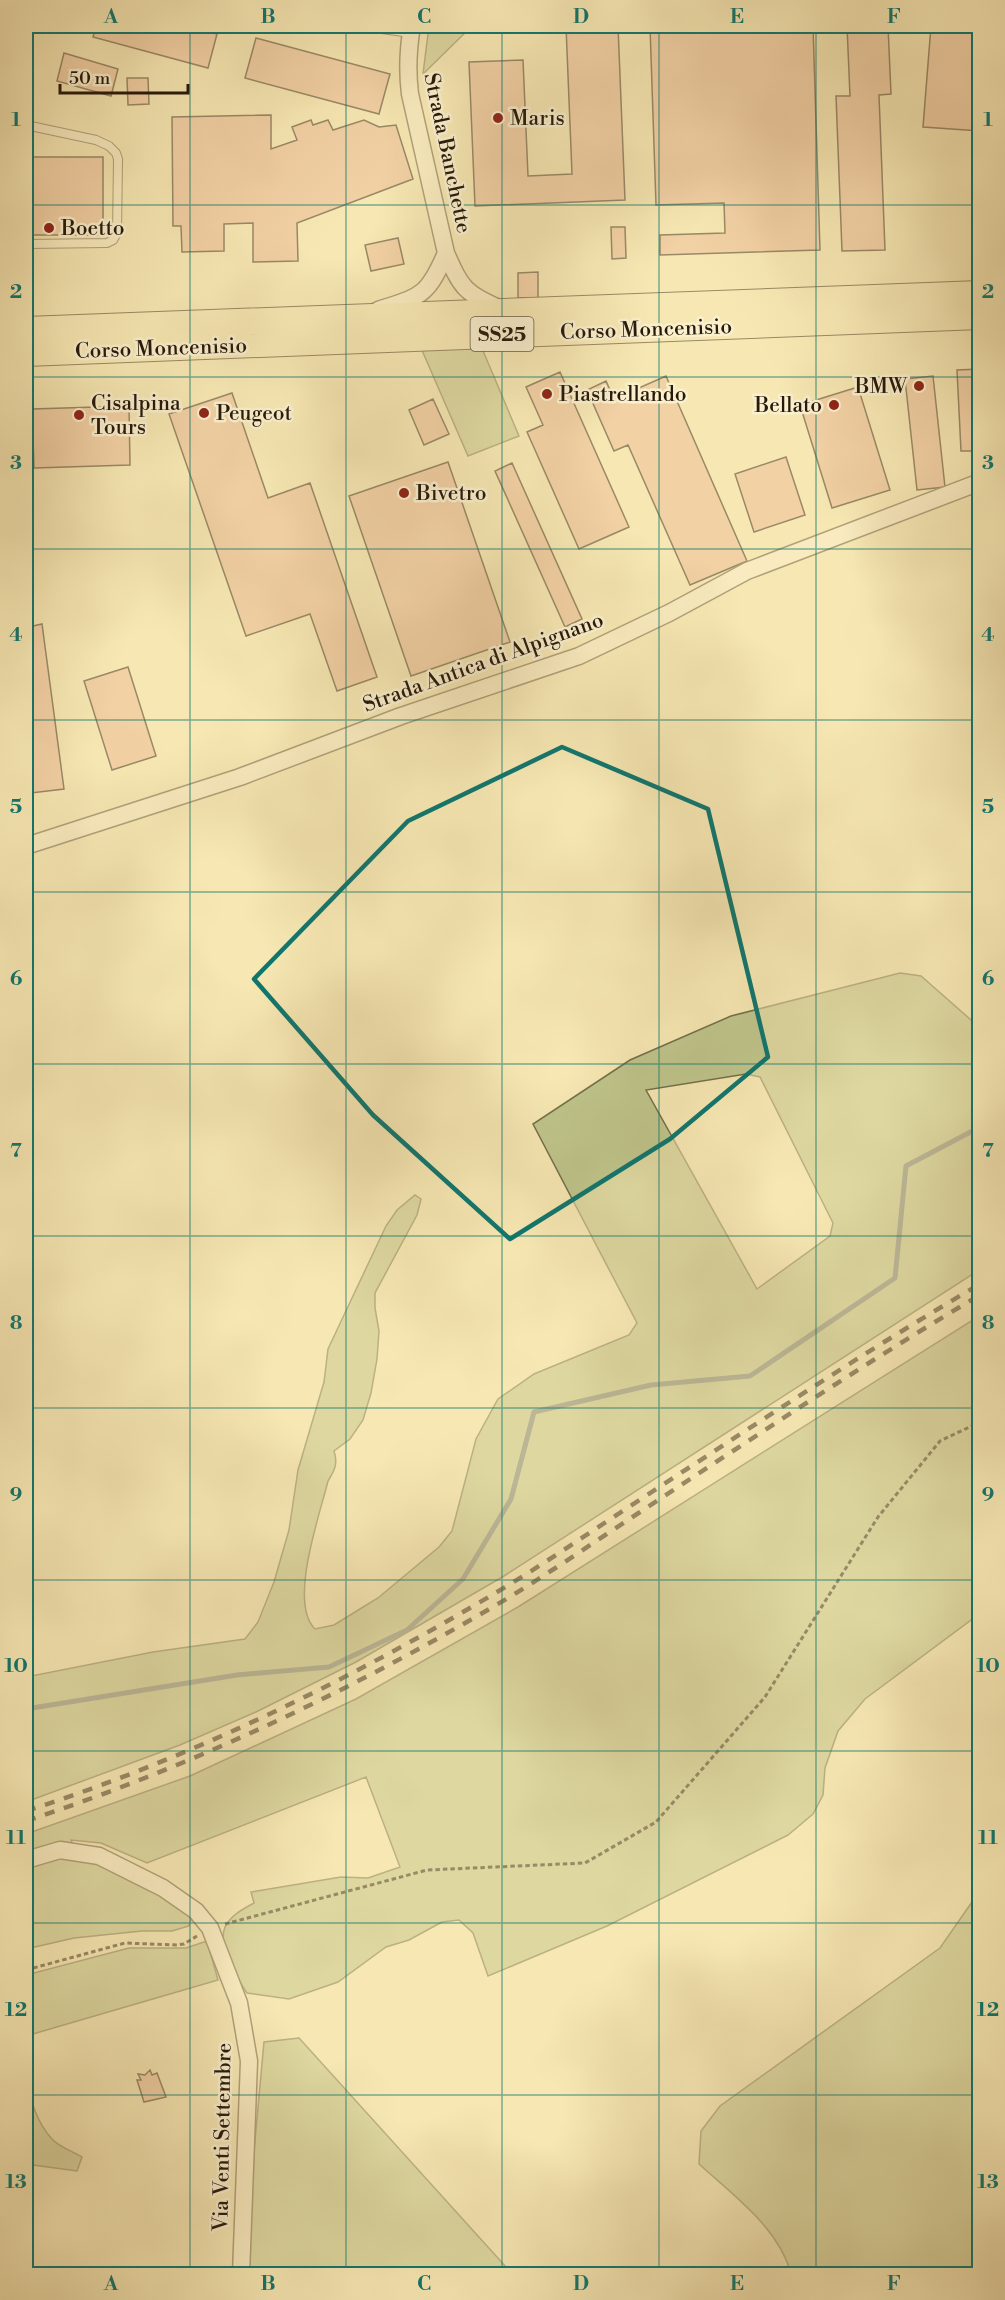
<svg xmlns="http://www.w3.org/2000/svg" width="1005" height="2300" font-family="'Libre Bodoni',serif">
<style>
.green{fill:#bfc58b;stroke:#736f4b;stroke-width:1.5;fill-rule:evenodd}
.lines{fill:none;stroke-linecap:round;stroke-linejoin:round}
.stream{stroke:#717b73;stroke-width:5}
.building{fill:#eab596;stroke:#27190b;stroke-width:1.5}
.lane-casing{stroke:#5b4d35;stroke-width:10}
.street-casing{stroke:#5b4d35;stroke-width:19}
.primary-casing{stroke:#27190b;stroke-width:28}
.path{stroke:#27190b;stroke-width:3;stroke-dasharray:4.5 3;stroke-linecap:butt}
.lane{stroke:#faf0ce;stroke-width:8}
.street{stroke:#faf0ce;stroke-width:16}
.primary{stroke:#f7e8b3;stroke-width:26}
.rail{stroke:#27190b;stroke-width:4.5;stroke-dasharray:10 10;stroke-linecap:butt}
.marked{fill:none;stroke:#0f766e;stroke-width:4.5;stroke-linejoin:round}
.grid{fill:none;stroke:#0f766e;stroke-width:1.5;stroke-opacity:0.55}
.poi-dot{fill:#8f2418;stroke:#faf0ce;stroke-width:2}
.labels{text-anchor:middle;stroke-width:5;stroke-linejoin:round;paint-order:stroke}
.shield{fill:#faf0ce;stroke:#665a46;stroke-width:1.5}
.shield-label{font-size:20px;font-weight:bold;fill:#27190b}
.poi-label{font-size:21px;fill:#27190b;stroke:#faf0ce;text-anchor:start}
.street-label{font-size:21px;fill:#27190b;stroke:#faf0ce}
.neatline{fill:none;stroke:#0f766e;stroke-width:2}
.grid-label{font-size:20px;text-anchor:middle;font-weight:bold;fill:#0f766e}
</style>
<rect width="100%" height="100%" fill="#f7e8b3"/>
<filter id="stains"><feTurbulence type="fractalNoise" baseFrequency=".00333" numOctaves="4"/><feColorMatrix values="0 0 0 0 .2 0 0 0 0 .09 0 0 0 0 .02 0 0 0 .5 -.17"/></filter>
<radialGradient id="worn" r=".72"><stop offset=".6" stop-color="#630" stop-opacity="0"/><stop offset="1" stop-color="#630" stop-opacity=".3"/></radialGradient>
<path class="green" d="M429 26H472L423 74Z
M481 346 519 436 468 456 421 348Z
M900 973 921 976 979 1027V1270L504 1576 356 1662 256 1712 180 1745 26 1802V1677L153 1652 245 1639 258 1622 274 1582 289 1530 298 1470 324 1382 328 1349 386 1226 397 1210 415 1195 421 1199 417 1215 375 1293V1308L379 1331 377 1359 371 1393 363 1420 350 1439 334 1451C338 1463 335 1470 328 1481 320 1514 288 1603 315 1629L334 1625 378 1598 439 1547 452 1531 476 1439 498 1399 534 1374 629 1335 637 1323 533 1124 630 1060 731 1016ZM746 1074 760 1077 833 1223 830 1236 757 1289 646 1090Z
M979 1316V1614L865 1699 838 1731 825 1768 823 1795 813 1814 788 1835 607 1926 488 1976 473 1933 459 1920 442 1922 409 1940 386 1947 338 1982 289 1999 247 1993C237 1978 217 1946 225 1927 231 1915 243 1909 254 1903L251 1892 341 1877 368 1878 400 1867 366 1777 147 1863 101 1843 71 1840 77 1854 124 1872 192 1917 189 1926 172 1931H142L74 1938 26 1949V1834L190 1776 356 1699 518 1607Z
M979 1892 980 2230 970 2274H791C779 2228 733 2195 699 2164L701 2131 720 2106 940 1948Z
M207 1941 218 1980 26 2036V1975L129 1948H186Z
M299 2038 506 2267 515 2271 507 2274H248L254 2151 264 2042Z
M26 2081C31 2101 37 2123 52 2139 59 2147 72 2151 82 2157L77 2171 26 2164Z"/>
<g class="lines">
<path class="stream" d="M26 1709 237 1675 329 1667 407 1630 463 1579 511 1499 534 1412 651 1385 750 1376 895 1278 906 1166 980 1127"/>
</g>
<path class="building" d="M96 26H186L217 34 208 68 93 37Z
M566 26H618L625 200 475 206 469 62 523 60 528 176 572 174Z
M650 26H813L820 250 660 255V235L725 233 724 203 656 205Z
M847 26H888L891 94 879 95 885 250 842 251 836 96H850Z
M931 26H980V131L923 127Z
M256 38 390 74 379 114 245 78Z
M64 53 118 69 111 96 57 81Z
M127 78H148L149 104 128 105Z
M271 115V149L297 140 292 127 311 120 313 125 328 120 333 130 364 120 379 127 396 125 413 179 297 223 298 261 253 262V223L224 224V251L182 252 181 226H173L172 117Z
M26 157H103V235H26Z
M611 227H625L626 258 612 259Z
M398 238 404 264 371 271 365 245Z
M538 272V298H518V273Z
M980 369V451H961L957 370Z
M560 372 629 527 579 549 527 432 543 425 526 387Z
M666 376 747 561 690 585 628 445 614 451 587 390 606 381 614 399Z
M933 376 945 487 917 490 905 379Z
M858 387 890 490 832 508 800 405Z
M232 393 268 498 310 483 377 677 337 691 310 614 246 636 169 414Z
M433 399 449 434 424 445 409 410Z
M129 406 130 465 34 468 32 409Z
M786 457 805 515 754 532 735 474Z
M448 462 510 642 411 676 349 496Z
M512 463 582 619 565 627 495 471Z
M26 576H27L33 626 42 624 64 789 31 793 26 750Z
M128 667 156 756 112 770 84 681Z
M150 2070 152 2075 157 2073 166 2097 144 2102 137 2080H141L138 2074 145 2075Z"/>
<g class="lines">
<g class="lane-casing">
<path id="lane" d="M360 26 411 33
M26 125 96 140 109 146 116 153 118 159 117 233 113 240 107 243 26 244"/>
</g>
<g class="street-casing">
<path id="street" d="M412 26C408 49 407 70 410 94L446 253
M378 310C421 296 427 297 446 253 461 287 464 293 499 308
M26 846 240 777 401 716 579 656 669 613 747 571 980 482
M26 1860 60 1850 99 1856 163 1888 196 1911 210 1928 239 2003 249 2061 241 2274"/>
</g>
<g class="primary-casing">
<path id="primary" d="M26 330 980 294
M26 353 980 316"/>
</g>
<path class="path" d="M225 1924 427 1870 585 1863 656 1822 765 1697 878 1517 940 1441 980 1422
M26 1970 125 1943 177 1945 184 1944 197 1936"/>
<use href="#lane" class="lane"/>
<use href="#street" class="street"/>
<use href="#primary" class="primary"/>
<path class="rail" d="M26 1811C192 1758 358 1676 507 1586 553 1558 596 1528 641 1499 753 1426 864 1352 980 1284
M26 1821C196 1765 359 1687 513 1595 555 1569 596 1541 637 1514 750 1440 863 1364 980 1295"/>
</g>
<path d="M0 0H1005V2300H0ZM562 747 708 809 768 1057 670 1139 510 1239 373 1115 254 979 408 821Z" fill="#f7e8b3" fill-opacity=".55" fill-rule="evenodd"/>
<path class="marked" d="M562 747 708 809 768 1057 670 1139 510 1239 373 1115 254 979 408 821Z"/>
<path class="grid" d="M190 26V2274M346 26V2274M502 26V2274M659 26V2274M816 26V2274M26 205H980M26 377H980M26 549H980M26 720H980M26 892H980M26 1064H980M26 1236H980M26 1408H980M26 1580H980M26 1751H980M26 1923H980M26 2095H980"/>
<g class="poi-dot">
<circle cx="498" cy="118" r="6"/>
<circle cx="49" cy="228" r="6"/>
<circle cx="919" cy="386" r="6"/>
<circle cx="547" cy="394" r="6"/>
<circle cx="834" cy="405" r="6"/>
<circle cx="204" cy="413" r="6"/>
<circle cx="79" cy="415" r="6"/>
<circle cx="404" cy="493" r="6"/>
</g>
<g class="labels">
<rect class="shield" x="470.5" y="317" width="63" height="34" rx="4.5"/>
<g class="shield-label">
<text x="502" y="341">SS25</text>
</g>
<g class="poi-label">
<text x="510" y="125">Maris</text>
<text x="61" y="235">Boetto</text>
<text x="907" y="393" text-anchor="end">BMW</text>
<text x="559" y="401">Piastrellando</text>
<text x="91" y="410">Cisalpina<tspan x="91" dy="24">Tours</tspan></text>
<text x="822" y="412" text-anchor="end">Bellato</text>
<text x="216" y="420">Peugeot</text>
<text x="416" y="500">Bivetro</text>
</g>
<g class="street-label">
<text transform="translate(448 153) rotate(78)" y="7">Strada Banchette</text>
<text transform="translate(646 329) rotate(-2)" y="7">Corso Moncenisio</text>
<text transform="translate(161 348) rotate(-2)" y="7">Corso Moncenisio</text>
<text transform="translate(483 662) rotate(-20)" y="7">Strada Antica di Alpignano</text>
<text transform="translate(222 2137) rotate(-89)" y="7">Via Venti Settembre</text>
</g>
</g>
<rect width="1005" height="2300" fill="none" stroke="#f7e8b3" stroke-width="66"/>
<path d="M60 84v9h128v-9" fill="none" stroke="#27190b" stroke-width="3"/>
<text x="69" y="84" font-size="18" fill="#27190b" stroke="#faf0ce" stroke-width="4.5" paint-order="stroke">50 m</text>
<rect x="33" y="33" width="939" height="2234" class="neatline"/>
<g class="grid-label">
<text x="111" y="23">A</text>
<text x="268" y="23">B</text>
<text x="424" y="23">C</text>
<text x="581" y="23">D</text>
<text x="737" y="23">E</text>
<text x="894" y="23">F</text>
<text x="16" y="126">1</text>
<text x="988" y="126">1</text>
<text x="16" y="298">2</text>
<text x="988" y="298">2</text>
<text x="16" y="469">3</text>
<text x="988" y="469">3</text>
<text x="16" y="641">4</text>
<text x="988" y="641">4</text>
<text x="16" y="813">5</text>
<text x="988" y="813">5</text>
<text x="16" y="985">6</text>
<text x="988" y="985">6</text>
<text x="16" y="1157">7</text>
<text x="988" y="1157">7</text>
<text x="16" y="1329">8</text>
<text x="988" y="1329">8</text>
<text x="16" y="1501">9</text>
<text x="988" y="1501">9</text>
<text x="16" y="1672">10</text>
<text x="988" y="1672">10</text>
<text x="16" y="1844">11</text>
<text x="988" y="1844">11</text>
<text x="16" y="2016">12</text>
<text x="988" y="2016">12</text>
<text x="16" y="2188">13</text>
<text x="988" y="2188">13</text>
<text x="111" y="2290">A</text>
<text x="268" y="2290">B</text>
<text x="424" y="2290">C</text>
<text x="581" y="2290">D</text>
<text x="737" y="2290">E</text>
<text x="894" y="2290">F</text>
</g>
<rect width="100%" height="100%" filter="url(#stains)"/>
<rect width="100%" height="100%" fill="url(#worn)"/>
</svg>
